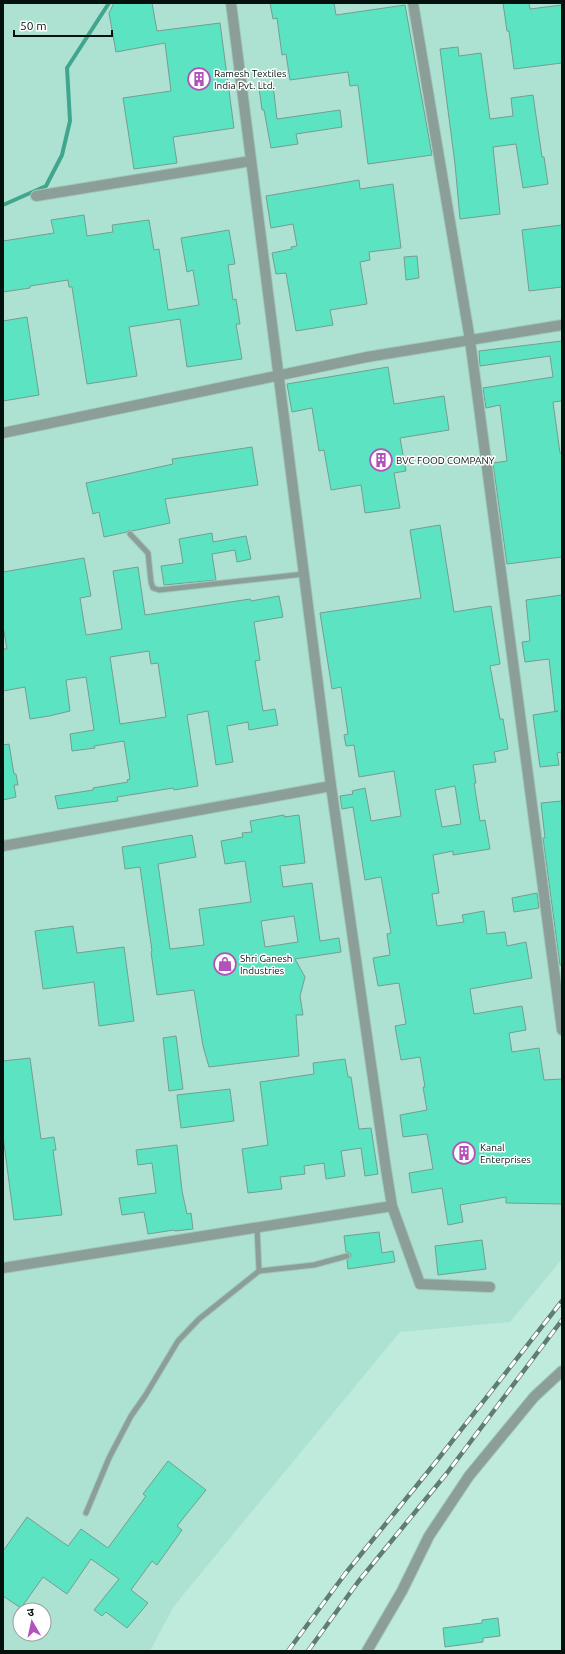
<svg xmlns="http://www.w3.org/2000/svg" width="565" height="1654" font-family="Ubuntu,'Noto Sans Devanagari',sans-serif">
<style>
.built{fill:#ade2d2;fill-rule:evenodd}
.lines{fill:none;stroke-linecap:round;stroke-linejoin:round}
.stream{stroke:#40a68d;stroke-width:4}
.building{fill:#5ce3c2;stroke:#749e91;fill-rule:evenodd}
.service-casing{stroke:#a1c8bc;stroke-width:7}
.minor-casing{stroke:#a1c8bc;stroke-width:12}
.service{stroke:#8c9e98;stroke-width:5}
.minor{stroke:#8c9e98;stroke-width:10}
.rail-casing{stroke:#607d74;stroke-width:4.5}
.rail{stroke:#fff;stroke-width:3;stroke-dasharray:9;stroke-linecap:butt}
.labels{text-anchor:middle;stroke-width:3;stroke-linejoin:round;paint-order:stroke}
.poi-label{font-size:10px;fill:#03120d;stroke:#fff;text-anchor:start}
</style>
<rect width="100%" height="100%" fill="#bfebdd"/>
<path class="built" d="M3 3H562V1259L510 1322 400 1332 174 1606 150 1651H3ZM20 1610H44V1634H20Z"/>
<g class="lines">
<path class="stream" d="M3 205 46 186 62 155 70 121 67 68 109 3"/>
</g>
<path class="building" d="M114 3H152L157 31 220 23 234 128 173 137 177 163 134 169 123 98 171 91 165 43 116 52 109 13Z
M270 3H334L336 15 405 5 432 155 368 164 358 85 350 86 348 72 290 80 286 54 282 55 277 18 273 19Z
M503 3H529L530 9 562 5V63L514 69 509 31H507Z
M458 47 459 56 481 53 490 119 513 116 511 98 533 95 542 157H544L548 184 523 188 516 144 493 147 500 214 460 219 455 164 440 49Z
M273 85 277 119 340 110 342 127 296 134 298 144 271 148 264 110H262L259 87Z
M359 180 360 189 393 184 401 248 369 252 370 260 360 262 367 304 330 310 333 325 296 331 286 273 276 274 272 253 292 249 291 247 297 246 293 224 271 228 266 196Z
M84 215 87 236 113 232 112 225 149 220 154 250 159 249 168 310 199 305 193 270 187 272 181 238 229 230 235 264 228 265 233 300 236 299 240 324H236L242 359 187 367 180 319 129 327 137 376 87 384 72 287H69L68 280 30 286V288L3 292V241L54 233 51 220Z
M562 225V287L529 291 522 230Z
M417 256 419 278 406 280 404 257Z
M27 317 39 395 3 401V321Z
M562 341V401L553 402 560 453 562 452V557L507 564 493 463 507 461 500 405 486 408 483 388 553 377 550 356 480 366 479 351Z
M388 367 394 404 444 396 449 430 400 438 406 471 394 473 400 508 365 513 361 485 331 490 324 450 319 451 312 408 292 412 287 384Z
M252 447 258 485 165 499 170 523 132 531 129 530 127 532 104 537 99 512 93 514 86 483 173 464 172 459Z
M440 525 454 612 491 606 500 664 490 666 500 719H503L508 749 494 752 496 762 473 765 476 783H474L480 821 485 820 490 849 453 855V851L433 855 439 893 432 894 437 926 464 922 462 915 484 911 487 934 505 932 507 946 526 942 532 978 470 989 474 1014 522 1006 526 1030 509 1033 512 1052 539 1048 544 1080 562 1079V1204L506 1203V1197L460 1205 463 1222 448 1225 442 1188 412 1193 409 1173 433 1169 427 1134 403 1137 400 1115 427 1110 423 1087H425L420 1057 401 1060 395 1026 406 1024 399 983 378 986 373 958 390 955 387 934 391 933 381 877 365 880 353 807 342 809 340 796 353 794 352 791 365 788 371 821 401 816 394 771 359 777 354 745 346 746 344 735 348 734 341 687 332 689 320 613 421 598 410 530ZM455 786 461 824 442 827 435 790Z
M212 533 213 542 246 536 251 559 237 562 235 550 212 554 216 580 164 585 161 566 183 563 179 539Z
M84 558 91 596 80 598 86 635 122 629 113 571 138 567 145 615 250 599 251 601 279 596 283 617 254 622 260 660 255 661 263 711 275 709 278 725 249 730 248 722 227 726 233 762 216 765 208 711 187 715 198 786 174 790 173 788 117 797 118 801 58 809 55 796 93 790V788L128 782 127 780 130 779 124 741 94 746 95 748 72 751 70 734 94 730 86 677 66 680 70 711 49 716 30 719 25 687 3 691V649H7L3 626V572ZM149 651 151 664 158 663 166 717 120 724 110 657Z
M562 595V711H561L562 752 557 753 559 765 540 767 533 715 558 711 555 712 549 659 525 662 522 642 530 641 526 600Z
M9 744 14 774H16L18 785H14L16 797 3 800V745Z
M562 801V965H560L543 838H545L541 803Z
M284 815V817L299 815 305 863 280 866 283 887 312 883 320 941 339 938 341 952 295 959 305 977 300 996 303 1015H296L299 1056 209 1067 203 1046 194 990 157 995 151 952 152 951 140 867 125 869 122 847 192 835 196 857 158 864 170 949 204 945 199 909 251 902 245 861 225 864 221 841 243 837 242 833 252 832 250 821ZM294 916 298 942 265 947 261 921Z
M537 893 539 908 514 912 512 898Z
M73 926 77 953 124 947 134 1021 99 1026 94 982 43 989 35 931Z
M176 1036 183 1089 169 1091 163 1038Z
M30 1058 41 1139 54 1137 56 1150H53L62 1215 14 1220 3 1136V1061Z
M345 1059 348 1077H351L359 1129 371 1128 378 1174 365 1176 361 1148 341 1151 345 1176 326 1179 324 1163 304 1166 305 1174 280 1177 282 1189 248 1193 242 1149 268 1145 260 1082 314 1074 313 1063Z
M230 1089 234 1121 181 1128 177 1095Z
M177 1145 182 1191 187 1214 191 1213 193 1229 175 1231 174 1230 148 1234 144 1212 122 1215 119 1198 156 1193 152 1163 138 1165 136 1150Z
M379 1232 382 1253 393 1251 395 1262 348 1269 347 1260 350 1258 351 1255 350 1253 346 1252 344 1236Z
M482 1240 486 1269 438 1275 435 1246Z
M168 1461 206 1490 177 1526 182 1530 157 1565 152 1561 131 1590 148 1603 127 1628 106 1612 102 1616 94 1610 119 1579 91 1559 67 1594 43 1577 21 1608 3 1596V1551L27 1517 68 1546 81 1529 108 1548 146 1496 143 1494Z
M498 1618 500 1636 483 1638V1642L445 1647 443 1628 482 1623V1620Z"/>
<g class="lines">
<g class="service-casing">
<path id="service" d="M130 534 148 553 151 582 153 588 159 590 304 574
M257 1227 259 1271 314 1265 347 1256
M86 1513 109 1458 131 1416 145 1396 178 1341 199 1319 259 1271"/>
</g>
<g class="minor-casing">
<path id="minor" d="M231 3 331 786 386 1169 392 1206 420 1284 490 1287
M413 3 470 340 562 1030
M36 196 251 161
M3 433 367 357 562 325
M3 846 331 786
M3 1268 392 1206
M367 1651 402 1591 429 1536 469 1476 534 1397 562 1371"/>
</g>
<use href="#service" class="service"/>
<use href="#minor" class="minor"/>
<g class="rail-casing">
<path id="rail" d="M288 1651 345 1574 435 1463 562 1301
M308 1651 358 1582 447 1473 562 1320"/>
</g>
<use href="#rail" class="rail"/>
</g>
<defs>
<g id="building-ring" transform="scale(1.15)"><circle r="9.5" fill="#fff" stroke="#b252bb" stroke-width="1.5"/><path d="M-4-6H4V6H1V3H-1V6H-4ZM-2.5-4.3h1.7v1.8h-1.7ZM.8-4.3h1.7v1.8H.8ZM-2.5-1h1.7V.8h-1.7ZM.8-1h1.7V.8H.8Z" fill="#b252bb"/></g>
<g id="shop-ring" transform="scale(1.15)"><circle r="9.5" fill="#fff" stroke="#b252bb" stroke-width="1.5"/><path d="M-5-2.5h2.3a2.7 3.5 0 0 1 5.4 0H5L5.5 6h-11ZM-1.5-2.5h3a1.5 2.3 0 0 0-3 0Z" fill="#b252bb"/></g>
</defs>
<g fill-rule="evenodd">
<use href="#building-ring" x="199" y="79"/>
<use href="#building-ring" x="381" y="460"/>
<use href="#shop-ring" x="225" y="964"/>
<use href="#building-ring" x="464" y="1153"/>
</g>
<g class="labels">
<g class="poi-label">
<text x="214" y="77">Ramesh Textiles<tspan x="214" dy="12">India Pvt. Ltd.</tspan></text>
<text x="396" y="464">BVC FOOD COMPANY</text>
<text x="240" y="962">Shri Ganesh<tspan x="240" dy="12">Industries</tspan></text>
<text x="480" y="1151">Kanal<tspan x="480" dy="12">Enterprises</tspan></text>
</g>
</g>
<rect width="565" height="1654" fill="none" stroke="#03120d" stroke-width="8"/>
<g transform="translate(32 1622) rotate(351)"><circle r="19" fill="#ffffff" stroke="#9aa09e"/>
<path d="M0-3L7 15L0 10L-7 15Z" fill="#b252bb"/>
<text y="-6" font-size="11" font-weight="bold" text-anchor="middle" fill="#03120d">उ</text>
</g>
<path d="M14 30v6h98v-6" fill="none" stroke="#03120d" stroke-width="2"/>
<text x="20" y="30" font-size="12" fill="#03120d" stroke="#ffffff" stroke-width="3" paint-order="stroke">50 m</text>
</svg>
